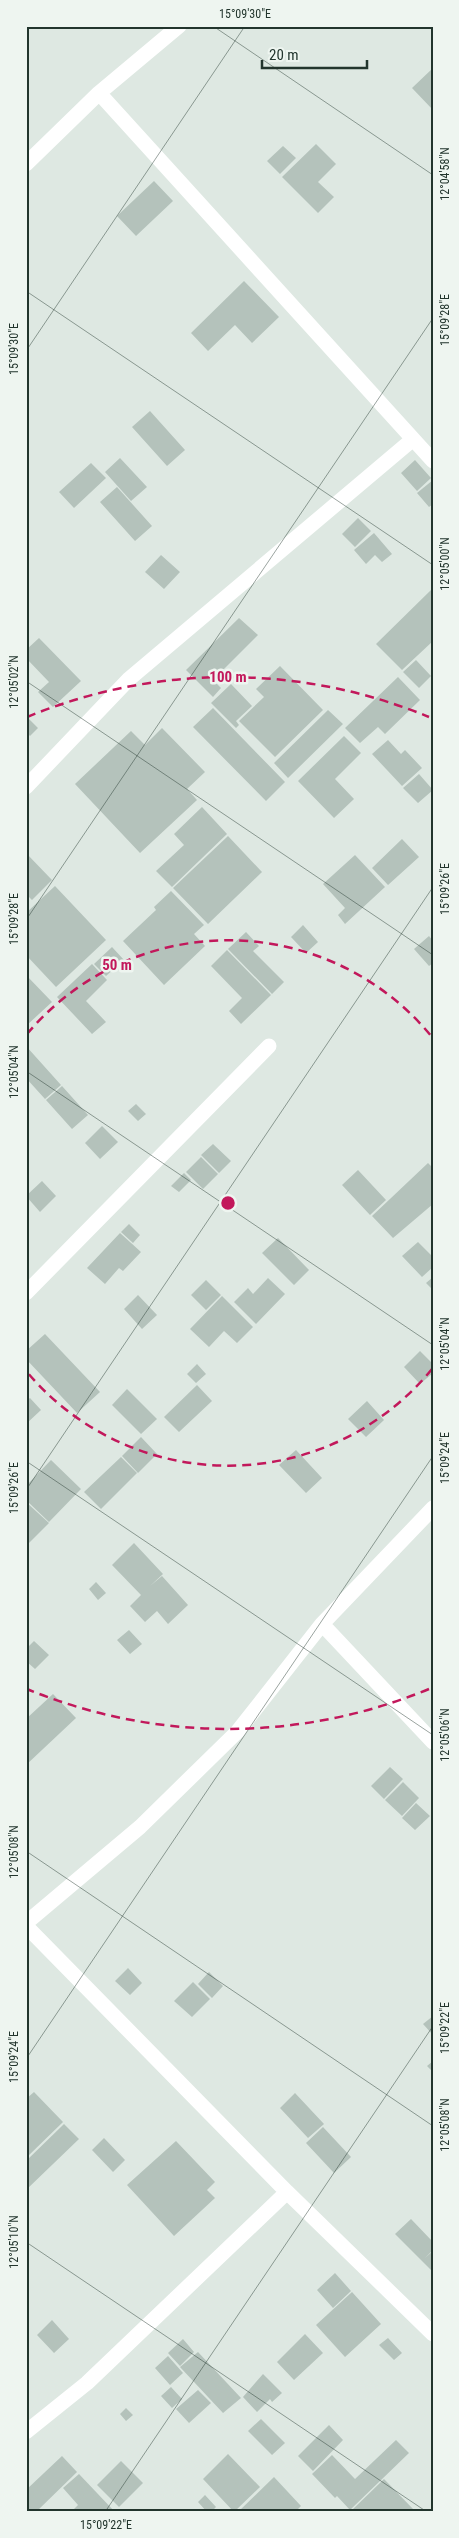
<svg xmlns="http://www.w3.org/2000/svg" width="459" height="2538" font-family="'Roboto Condensed',sans-serif">
<style>
.building{fill:#b4c2bb}
.lines{fill:none;stroke-linecap:round;stroke-linejoin:round}
.minor{stroke:#fff;stroke-width:15}
.ticks{fill:none;stroke:#22352d;stroke-width:1;stroke-opacity:0.45}
.ring{fill:none;stroke:#c2185b;stroke-width:2.5;stroke-dasharray:9 6}
.centre{fill:#c2185b;stroke:#eef5f0;stroke-width:2.5}
.ring-label{font-size:15px;text-anchor:middle;font-weight:bold;fill:#c2185b;stroke:#eef5f0;stroke-width:5;stroke-linejoin:round;paint-order:stroke}
.neatline{fill:none;stroke:#22352d;stroke-width:2}
.ticks-label{font-size:12px;text-anchor:middle;fill:#22352d}
</style>
<rect width="100%" height="100%" fill="#dee8e2"/>
<path class="building" d="M433 68V110L412 88Z
M316 144 336 164 318 182 334 197 318 213 282 177Z
M283 146 296 158 280 174 267 161Z
M154 181 173 201 136 236 117 216Z
M244 281 279 317 252 343 235 325 208 351 191 333Z
M150 411 185 450 167 466 132 427Z
M120 458 147 487 131 501 105 472Z
M415 460 431 478 417 491 401 473Z
M91 463 106 478 74 508 59 492Z
M433 480V504L429 507 417 493Z
M117 487 152 526 135 541 100 502Z
M358 518 371 531 355 547 342 534Z
M374 533 392 554 382 562 375 555 366 564 354 550Z
M161 555 180 572 164 589 145 572Z
M431 590 433 641 402 670 376 644Z
M239 618 258 635 213 680 221 688 213 697 186 670Z
M39 638 81 681 53 707 38 692 49 682 26 658V650Z
M416 660 431 676 419 688 403 672Z
M280 666 323 710 275 757 239 721 264 697 256 689Z
M398 677 420 700 385 734 378 727 360 743 345 728Z
M231 684 252 706 236 721 239 725 236 728 211 703Z
M213 708 285 782 266 801 193 727Z
M328 710 343 724 288 778 274 763Z
M29 719 38 728 30 736 26 732V721Z
M162 728 205 772 187 789 197 800 140 853 75 784 131 731 145 745Z
M344 736 361 753 335 779 354 799 334 818 298 781Z
M388 740 401 754 405 750 422 768 402 786 372 754Z
M419 774 433 790 418 803 403 788Z
M202 807 227 834 172 887 156 871 184 845 174 834Z
M228 836 262 872 208 924 173 888Z
M402 839 419 857 388 885 372 868Z
M26 853 52 880 32 900 26 894Z
M355 855 385 887 345 924 338 915 345 908 323 884Z
M55 886 106 940 56 987 26 955V913Z
M171 891 204 925 194 934 205 946 164 985 123 941 156 910 154 907Z
M303 925 318 942 306 953 291 937Z
M246 932 259 946 253 951 284 982 272 994 228 949Z
M429 936 433 941V963L429 966 414 949Z
M112 947 124 960 106 976 94 964Z
M227 950 271 995 241 1024 229 1011 242 998 211 966Z
M92 964 107 980 86 1001 106 1022 92 1034 57 997Z
M26 975 52 1002 26 1026Z
M26 1046 61 1085 45 1099 26 1078Z
M62 1086 88 1115 72 1129 46 1100Z
M136 1104 146 1114 138 1121 128 1111Z
M102 1126 118 1142 100 1159 85 1143Z
M213 1144 231 1161 219 1173 201 1155Z
M201 1157 218 1174 203 1189 186 1172Z
M428 1163 433 1168V1204L393 1238 372 1216Z
M358 1170 386 1200 370 1215 342 1185Z
M184 1173 191 1180 179 1192 171 1186Z
M42 1181 56 1196 40 1212 26 1196Z
M129 1224 140 1235 133 1243 121 1232Z
M120 1233 141 1252 123 1271 119 1268 105 1284 87 1268Z
M278 1238 309 1270 294 1285 262 1253Z
M418 1242 433 1257V1267L422 1277 402 1256Z
M433 1277V1290L426 1283Z
M268 1278 285 1294 256 1324 234 1302 248 1288 253 1294Z
M206 1280 221 1295 206 1310 191 1295Z
M138 1295 157 1315 142 1329 124 1309Z
M222 1296 253 1327 237 1343 224 1331 209 1347 190 1329Z
M45 1334 100 1392 77 1413 26 1359V1351Z
M420 1351 433 1364V1373L420 1384 404 1367Z
M197 1364 206 1374 196 1383 187 1374Z
M197 1385 212 1401 179 1432 164 1417Z
M127 1389 157 1419 141 1434 112 1405Z
M30 1398 41 1410 26 1424V1401Z
M367 1401 384 1420 366 1437 348 1419Z
M141 1437 157 1454 138 1473 122 1456Z
M296 1450 322 1478 306 1493 279 1465Z
M121 1457 137 1473 101 1509 84 1492Z
M51 1460 81 1489 49 1522 26 1500V1486Z
M26 1502 49 1523 26 1546Z
M134 1543 163 1574 150 1586 162 1576 188 1605 168 1624 157 1611 145 1622 130 1606 141 1595 112 1565Z
M96 1582 106 1593 98 1600 89 1589Z
M129 1630 142 1644 130 1654 117 1640Z
M34 1641 49 1655 35 1669 26 1661V1649Z
M53 1694 76 1718 26 1765V1719Z
M390 1767 403 1779 384 1799 371 1786Z
M403 1782 419 1798 402 1816 385 1800Z
M416 1803 430 1816 415 1830 402 1818Z
M128 1968 142 1983 130 1995 115 1981Z
M209 1972 223 1986 212 1998 198 1984Z
M193 1982 210 1999 192 2017 174 2001Z
M433 2016V2035L423 2024Z
M433 2061V2072L427 2066Z
M34 2092 63 2122 26 2158V2099Z
M295 2093 324 2124 308 2138 280 2108Z
M64 2124 79 2139 26 2190V2161Z
M323 2127 351 2157 334 2173 306 2143Z
M104 2138 125 2160 113 2172 92 2150Z
M176 2141 215 2182 207 2190 215 2198 174 2236 127 2185Z
M411 2219 433 2242V2250L425 2258 433 2251V2272L395 2234Z
M335 2273 351 2291 333 2308 317 2290Z
M352 2292 381 2324 345 2357 316 2325Z
M52 2320 69 2339 54 2353 37 2335Z
M305 2334 323 2353 294 2380 277 2362Z
M388 2338 402 2353 394 2360 379 2345Z
M183 2339 194 2352 180 2366 168 2353Z
M198 2352 241 2398 223 2413 180 2367Z
M168 2356 183 2373 170 2385 155 2368Z
M263 2374 282 2393 272 2402 270 2399 257 2412 243 2397Z
M171 2387 182 2399 172 2408 161 2396Z
M198 2390 211 2403 189 2423 176 2409Z
M126 2408 133 2415 126 2421 120 2414Z
M261 2419 285 2443 272 2455 248 2431Z
M329 2425 343 2440 313 2471 298 2456Z
M396 2440 409 2453 350 2510 337 2496 335 2498 312 2474 332 2455 355 2479Z
M228 2454 260 2487 234 2512 203 2479Z
M62 2456 77 2472 36 2512H26V2490Z
M121 2461 143 2483 119 2507 97 2485Z
M79 2474 115 2512H71L78 2505 63 2488Z
M274 2477 301 2506 295 2512H238Z
M384 2479 413 2509 409 2512H350Z
M205 2495 216 2507 211 2512H207L198 2502Z"/>
<g class="lines">
<path class="minor" d="M99 93 433 461
M26 164 99 93 179 26
M26 787 129 679 412 440
M26 1293 269 1046
M322 1624 433 1742
M26 1923 140 1827 238 1731 322 1624 433 1508
M26 1926 287 2192 433 2334
M26 2432 87 2383 287 2192"/>
</g>
<path class="ticks" d="M213 26 433 175M26 291 433 565M26 351 245 26M26 681 433 955M26 920 433 318M26 1071 433 1345M26 1461 433 1735M26 1490 433 887M26 1851 433 2126M26 2059 433 1456M26 2242 427 2512M105 2512 433 2026"/>
<g class="ring">
<path d="M432 1369A263 263 0 0 1 27 1372M27 1034A263 263 0 0 1 432 1037"/>
<path d="M429 1689A526 526 0 0 1 27 1689M27 717A526 526 0 0 1 429 717"/>
</g>
<circle cx="228" cy="1203" r="8" class="centre"/>
<g class="ring-label">
<text x="228" y="682">100 m</text>
<text x="117" y="970">50 m</text>
</g>
<rect width="459" height="2538" fill="none" stroke="#eef5f0" stroke-width="55"/>
<path d="M262 60v8h105v-8" fill="none" stroke="#22352d" stroke-width="2.5"/>
<text x="269" y="60" font-size="15" fill="#22352d" stroke="#eef5f0" stroke-width="4" paint-order="stroke">20 m</text>
<rect x="28" y="28" width="404" height="2482" class="neatline"/>
<g class="ticks-label">
<text x="245" y="18">15°09'30"E</text>
<text transform="translate(445 174) rotate(-90)" y="4">12°04'58"N</text>
<text transform="translate(445 320) rotate(-90)" y="4">15°09'28"E</text>
<text transform="translate(14 349) rotate(-90)" y="4">15°09'30"E</text>
<text transform="translate(445 564) rotate(-90)" y="4">12°05'00"N</text>
<text transform="translate(14 682) rotate(-90)" y="4">12°05'02"N</text>
<text transform="translate(445 889) rotate(-90)" y="4">15°09'26"E</text>
<text transform="translate(14 919) rotate(-90)" y="4">15°09'28"E</text>
<text transform="translate(14 1072) rotate(-90)" y="4">12°05'04"N</text>
<text transform="translate(445 1344) rotate(-90)" y="4">12°05'04"N</text>
<text transform="translate(445 1458) rotate(-90)" y="4">15°09'24"E</text>
<text transform="translate(14 1488) rotate(-90)" y="4">15°09'26"E</text>
<text transform="translate(445 1735) rotate(-90)" y="4">12°05'06"N</text>
<text transform="translate(14 1852) rotate(-90)" y="4">12°05'08"N</text>
<text transform="translate(445 2028) rotate(-90)" y="4">15°09'22"E</text>
<text transform="translate(14 2057) rotate(-90)" y="4">15°09'24"E</text>
<text transform="translate(445 2125) rotate(-90)" y="4">12°05'08"N</text>
<text transform="translate(14 2242) rotate(-90)" y="4">12°05'10"N</text>
<text x="106" y="2529">15°09'22"E</text>
</g>
</svg>
